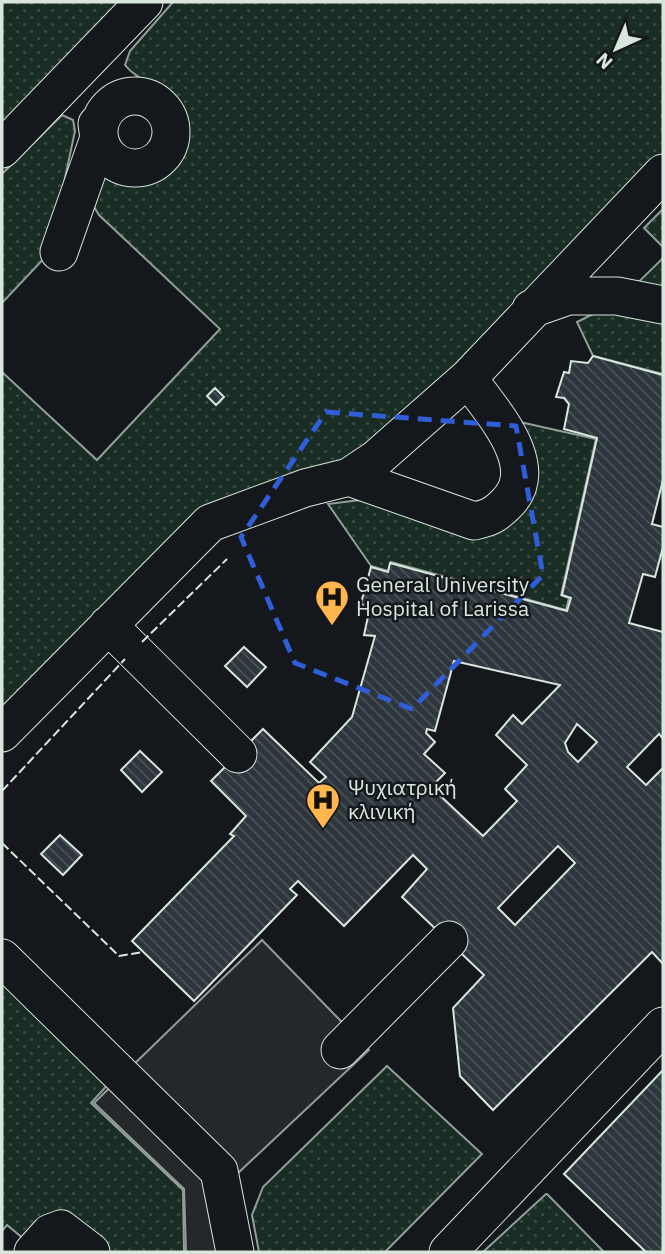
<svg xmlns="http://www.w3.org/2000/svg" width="665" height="1254" font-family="'IBM Plex Sans',sans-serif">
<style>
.grass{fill:url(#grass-dots);stroke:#939e99;stroke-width:2}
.parking{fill:#24282b;stroke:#939e99;stroke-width:2}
.building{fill:url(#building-back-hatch);stroke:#d8e6dc;stroke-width:2;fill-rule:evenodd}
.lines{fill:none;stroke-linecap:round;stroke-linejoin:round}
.minor-casing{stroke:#d8e6dc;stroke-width:39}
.minor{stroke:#14181c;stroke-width:37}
.fence{stroke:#d8e6dc;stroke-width:2;stroke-dasharray:9 3.5;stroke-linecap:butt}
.marked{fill:none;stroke:#305dd8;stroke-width:5;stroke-dasharray:14 9;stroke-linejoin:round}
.labels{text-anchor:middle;stroke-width:5;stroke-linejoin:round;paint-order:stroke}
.poi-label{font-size:21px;fill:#d8e6dc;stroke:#14181c;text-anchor:start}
</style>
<defs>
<pattern id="grass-dots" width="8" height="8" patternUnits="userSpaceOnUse" patternTransform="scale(1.75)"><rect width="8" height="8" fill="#1a2d24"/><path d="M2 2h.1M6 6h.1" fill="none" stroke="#3b4b43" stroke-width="1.8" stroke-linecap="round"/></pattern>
<pattern id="building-back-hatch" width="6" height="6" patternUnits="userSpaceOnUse" patternTransform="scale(1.75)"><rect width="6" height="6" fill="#2c363c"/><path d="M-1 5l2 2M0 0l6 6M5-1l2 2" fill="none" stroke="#4a5358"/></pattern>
</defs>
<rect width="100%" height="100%" fill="#14181c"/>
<path class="grass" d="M2 2H124L2 127Z
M173 2H663V168L378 465 232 518 2 726V372L97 460 220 329 99 215 91 202 102 177C121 168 125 179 143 176 164 173 186 156 186 134 186 123 182 107 174 99 160 84 138 82 125 65L130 51Z
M62 115 73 120 75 131 49 253 2 303V174Z
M663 209V247L644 228Z
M663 258V308L620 300Z
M612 311 663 320V374L593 356 577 322 593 314Z
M511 420 596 439 561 595 569 598 566 610 391 562 388 571 371 566 328 504 360 500 498 523Z
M2 975 113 1079 91 1103 183 1190 184 1252H104L25 1240 7 1225 2 1231Z
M387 1066 482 1154 385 1252H259L252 1215 263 1187Z
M547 1194 604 1252H483L546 1194Z"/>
<path class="parking" d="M262 940 369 1050 236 1175 246 1252H186L184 1189 94 1103Z"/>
<path class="building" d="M593 356 663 375V480L652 524 663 527V547L655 577 643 574 629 623 663 632V739L659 734 627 767 646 785 663 768V964L652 952 493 1110 460 1076 453 1008 484 975 402 897 427 869 413 855 344 926 298 881 290 889 297 895 194 1001 132 941 234 836 230 834 246 816 211 781 263 729 319 783 326 777 310 762 352 717 375 636 364 635 369 612 361 603 371 567 388 572 390 563 567 611 571 598 562 595 597 438 564 429 569 404 564 398 556 397 564 372 569 373 571 361 588 363ZM454 661 560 685 522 724 513 715 496 735 527 765 505 789 517 801 483 836 431 787 445 773 424 754 435 742 426 733 427 729 435 731ZM577 724 597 742 578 762 568 752 565 743ZM558 846 575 863 515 925 498 908Z
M215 388 224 397 216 405 207 396Z
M244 647 266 667 247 687 225 666Z
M140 751 162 772 142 792 121 770Z
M60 835 82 855 63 875 41 854Z
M663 1070V1252H646L564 1174Z"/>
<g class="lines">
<g class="minor-casing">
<path id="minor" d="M99 132a36 36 0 1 1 72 0a36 36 0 1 1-72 0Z
M2 149 144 2
M59 252 99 138 97 124
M531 309 568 296H617L663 305
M349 477 474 521C489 518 495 515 506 504 545 466 490 410 468 378
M108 625 238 754
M2 733 210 523 305 488 349 477 376 459 468 378 663 173
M2 958 219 1171 235 1252
M340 1050 449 940
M33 1252 50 1233 61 1229 91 1252
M448 1252 663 1026"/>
</g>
<use href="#minor" class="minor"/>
<path class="fence" d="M142 642 227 559
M2 791 125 659
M2 843 119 956 143 952"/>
</g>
<path class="marked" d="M326 412 516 426 543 575 412 709 295 663 241 537Z"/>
<defs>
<g id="hospital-pin" transform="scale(1.75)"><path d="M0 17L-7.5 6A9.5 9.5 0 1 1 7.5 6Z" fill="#ffb74d" stroke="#14181c"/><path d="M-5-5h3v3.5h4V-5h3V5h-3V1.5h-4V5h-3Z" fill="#111"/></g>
</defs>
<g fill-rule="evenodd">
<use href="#hospital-pin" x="332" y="597"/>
<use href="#hospital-pin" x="323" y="800"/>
</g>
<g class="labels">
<g class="poi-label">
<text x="356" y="592">General University<tspan x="356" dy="24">Hospital of Larissa</tspan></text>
<text x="348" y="795">Ψυχιατρική<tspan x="348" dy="24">κλινική</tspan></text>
</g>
</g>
<rect width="665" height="1254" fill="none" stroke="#d8e6dc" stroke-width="7"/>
<g transform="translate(616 49) rotate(224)" stroke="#14181c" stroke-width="5" paint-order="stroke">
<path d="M0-5L12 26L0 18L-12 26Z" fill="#d8e6dc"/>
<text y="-10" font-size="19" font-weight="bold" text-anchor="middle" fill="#d8e6dc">N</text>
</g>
</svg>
